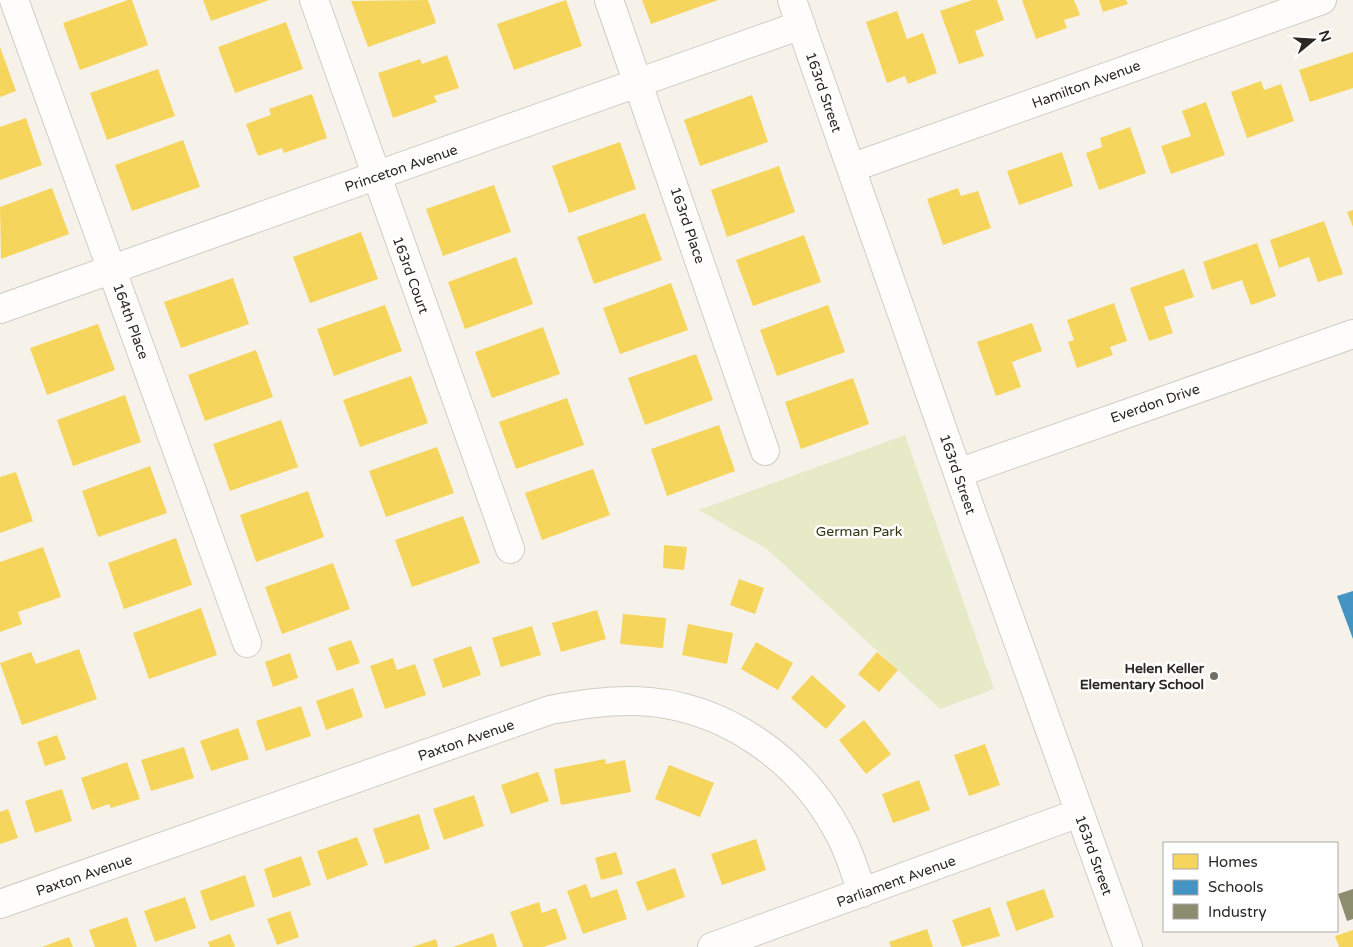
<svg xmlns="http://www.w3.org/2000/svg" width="1353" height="947" font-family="'Varela Round',sans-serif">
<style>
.park{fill:#e6eac6}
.homes{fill:#f6d55c}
.schools{fill:#4393c3}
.industry{fill:#8c8c6e}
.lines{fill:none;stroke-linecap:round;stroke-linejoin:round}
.minor-casing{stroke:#d0cdc6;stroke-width:30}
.minor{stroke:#fefdfc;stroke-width:28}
.poi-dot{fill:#716f68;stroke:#fff;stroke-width:2}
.labels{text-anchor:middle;stroke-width:5;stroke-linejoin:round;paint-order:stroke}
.street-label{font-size:14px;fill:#2a2822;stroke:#fff}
.park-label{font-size:14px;fill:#313512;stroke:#fff}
.poi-label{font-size:14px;font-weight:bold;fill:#2a2822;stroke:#fff;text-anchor:end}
</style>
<rect width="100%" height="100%" fill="#f6f2ea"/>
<path class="park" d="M905 435 994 689 940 709 767 549 699 510Z"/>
<path class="homes" d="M128 0H132L148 45 80 70 63 23Z
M203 0H269L211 21Z
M428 0 436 23 368 47 351 1Z
M566 0 582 46 514 70 497 24Z
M642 0H718L651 24Z
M972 0H997L1004 20 975 31 984 56 959 64 940 11Z
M1022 0H1074L1080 15 1064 20 1067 28 1036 39Z
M1099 0H1126L1128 4 1103 12Z
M897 11 907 39 923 33 937 73 908 84 905 76 887 83 866 22Z
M286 22 303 69 235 93 218 47Z
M0 47 16 91 0 97Z
M1353 52V88L1310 102 1299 70Z
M447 55 459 88 434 96 437 102 393 118 378 73 420 59 422 64Z
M158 69 175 116 107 140 90 93Z
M1261 81 1264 90 1281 84 1294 121 1247 138 1231 92Z
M312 94 327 138 284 153 282 148 258 156 246 124 271 115 269 109Z
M752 95 768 142 700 166 684 120Z
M1206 102 1225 155 1171 174 1161 146 1191 136 1182 111Z
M26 118 42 165 0 180V127Z
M1130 127 1146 173 1099 190 1086 153 1102 147 1100 138Z
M183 140 200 187 132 211 115 165Z
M620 142 636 189 569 213 552 166Z
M1062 152 1073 186 1019 205 1007 171Z
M779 166 795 212 727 237 711 190Z
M494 185 511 232 443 256 426 209Z
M52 188 69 234 1 259 0 207Z
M958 188 961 196 978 191 991 228 943 245 927 199Z
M1353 210V227L1347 212Z
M645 213 662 260 594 284 577 237Z
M1324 221 1343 274 1318 282 1309 257 1279 268 1270 240Z
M361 232 378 279 310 303 293 257Z
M804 235 821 282 753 306 736 260Z
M1257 243 1276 296 1251 305 1242 280 1212 290 1203 262Z
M516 257 533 304 465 329 448 282Z
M1184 269 1194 297 1164 307 1173 333 1149 341 1130 288Z
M233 278 249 324 181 348 164 302Z
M671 283 688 330 620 354 603 308Z
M1114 303 1127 341 1110 347 1113 355 1077 368 1068 342 1074 340 1067 320Z
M385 305 402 351 334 376 317 329Z
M828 305 845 352 777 376 760 330Z
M1032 323 1042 351 1012 362 1021 387 996 396 977 342Z
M98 324 115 370 47 395 30 348Z
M543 327 560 374 492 398 475 352Z
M256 350 273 397 205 421 188 375Z
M696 354 713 400 645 425 628 378Z
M411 376 428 423 360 447 343 400Z
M853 378 869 424 801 449 785 402Z
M125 395 141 442 73 466 57 420Z
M567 398 584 445 516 469 499 422Z
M281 420 298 467 230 491 213 444Z
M719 425 735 471 667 496 651 449Z
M437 447 454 493 386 517 369 471Z
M150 466 167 513 98 537 82 491Z
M593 469 610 515 542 540 525 493Z
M16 472 33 521 0 533V477Z
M308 491 324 537 256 562 240 515Z
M463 516 480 563 412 587 395 540Z
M176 538 192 585 124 609 108 563Z
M664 545 687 547 684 570 663 568Z
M43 547 61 597 18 612 22 624 0 632V562Z
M333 563 350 609 282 634 265 587Z
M739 579 764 588 755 614 730 605Z
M201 608 217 655 149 679 133 633Z
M597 610 606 639 561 652 552 623Z
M623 614 666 618 663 648 620 644Z
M688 624 733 633 727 664 682 655Z
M532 626 541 655 501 667 492 638Z
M351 640 360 663 337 671 328 648Z
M756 642 793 663 778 690 741 669Z
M471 646 481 675 443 688 433 659Z
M79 649 97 699 22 725 0 663 31 652 36 664Z
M877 652 898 670 879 692 858 674Z
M290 653 298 678 273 687 265 662Z
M393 658 397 670 415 664 426 695 385 709 370 666Z
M812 675 846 706 826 729 791 698Z
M353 688 363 717 326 730 316 701Z
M301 706 311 736 266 751 256 721Z
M864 720 891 754 866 774 839 740Z
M238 728 249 759 211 771 200 741Z
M57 735 66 759 45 766 37 742Z
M985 744 1000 785 969 796 954 755Z
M184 747 194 778 151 791 141 760Z
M605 759 606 764 625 760 631 792 561 805 554 769Z
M127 762 140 799 111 808 109 804 92 810 81 778Z
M669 765 714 783 700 817 655 799Z
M538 772 549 801 511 814 501 785Z
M919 780 930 810 893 823 882 794Z
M62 789 72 821 35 833 25 801Z
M474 795 484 826 444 840 433 809Z
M8 809 18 838 0 844V812Z
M419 814 430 849 385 864 373 829Z
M357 837 368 865 327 880 317 851Z
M756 839 766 870 722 885 711 854Z
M616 852 623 874 601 880 595 858Z
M301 856 311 885 273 898 264 869Z
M675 868 685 897 647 911 636 882Z
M245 875 255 906 210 921 200 891Z
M586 884 591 898 617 889 627 919 583 934 567 891Z
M1044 889 1054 917 1016 931 1006 902Z
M185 897 196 928 155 942 144 911Z
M539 902 542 913 556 908 567 939 543 947H523L510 912Z
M990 907 1000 936 962 947 952 920Z
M290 911 299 937 277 945 267 919Z
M127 917 137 947H95L89 930Z
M927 929 933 947H891L889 942Z
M1353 930V947H1339L1335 936Z
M493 933 497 947H453Z
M230 934 235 947H210L208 942Z
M69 937 73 947H42Z
M436 939 438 947H412Z"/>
<path class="schools" d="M1353 591V639L1337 596Z"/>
<path class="industry" d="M1353 889V919L1347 921 1338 894Z"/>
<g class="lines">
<g class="minor-casing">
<path id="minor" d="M14 0 247 643
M314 0 510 549
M609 0 765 451
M792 0 974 519 1128 947
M851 168 1322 0
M0 309 801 25
M958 473 1353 334
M0 904 550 710C578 705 607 700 636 701 724 704 802 760 841 837 850 854 856 875 862 893
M712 947 1079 813"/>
</g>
<use href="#minor" class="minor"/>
</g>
<circle class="poi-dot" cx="1214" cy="676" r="5"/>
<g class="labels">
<g class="street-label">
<text transform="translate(1086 84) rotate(-20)" y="5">Hamilton Avenue</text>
<text transform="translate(824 92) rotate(71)" y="5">163rd Street</text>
<text transform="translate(401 168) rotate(-19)" y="5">Princeton Avenue</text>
<text transform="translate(688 225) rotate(71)" y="5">163rd Place</text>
<text transform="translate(411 275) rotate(70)" y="5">163rd Court</text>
<text transform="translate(131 321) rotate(70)" y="5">164th Place</text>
<text transform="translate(1155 403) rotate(-19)" y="5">Everdon Drive</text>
<text transform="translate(958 474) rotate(71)" y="5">163rd Street</text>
<text transform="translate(466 740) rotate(-19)" y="5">Paxton Avenue</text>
<text transform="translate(1094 855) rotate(70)" y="5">163rd Street</text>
<text transform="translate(84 875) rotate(-19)" y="5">Paxton Avenue</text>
<text transform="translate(896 881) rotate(-20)" y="5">Parliament Avenue</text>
</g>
<g class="park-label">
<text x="859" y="536">German Park</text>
</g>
<g class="poi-label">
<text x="1204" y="673">Helen Keller<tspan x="1204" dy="16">Elementary School</tspan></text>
</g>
</g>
<rect x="1163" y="842" width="175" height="90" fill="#ffffff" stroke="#aaa9a7"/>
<rect x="1173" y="854" width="25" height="15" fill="#f6d55c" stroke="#aaa9a7"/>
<text x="1208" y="867" font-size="15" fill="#2a2822">Homes</text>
<rect x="1173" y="880" width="25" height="15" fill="#4393c3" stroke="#aaa9a7"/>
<text x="1208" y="892" font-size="15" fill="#2a2822">Schools</text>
<rect x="1173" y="904" width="25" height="15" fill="#8c8c6e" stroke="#aaa9a7"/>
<text x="1208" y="917" font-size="15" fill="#2a2822">Industry</text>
<g transform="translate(1313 40) rotate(72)" stroke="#ffffff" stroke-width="4" paint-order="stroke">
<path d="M0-4L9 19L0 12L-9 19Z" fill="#2a2822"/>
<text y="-8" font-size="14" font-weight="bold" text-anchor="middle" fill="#2a2822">N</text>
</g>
</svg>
